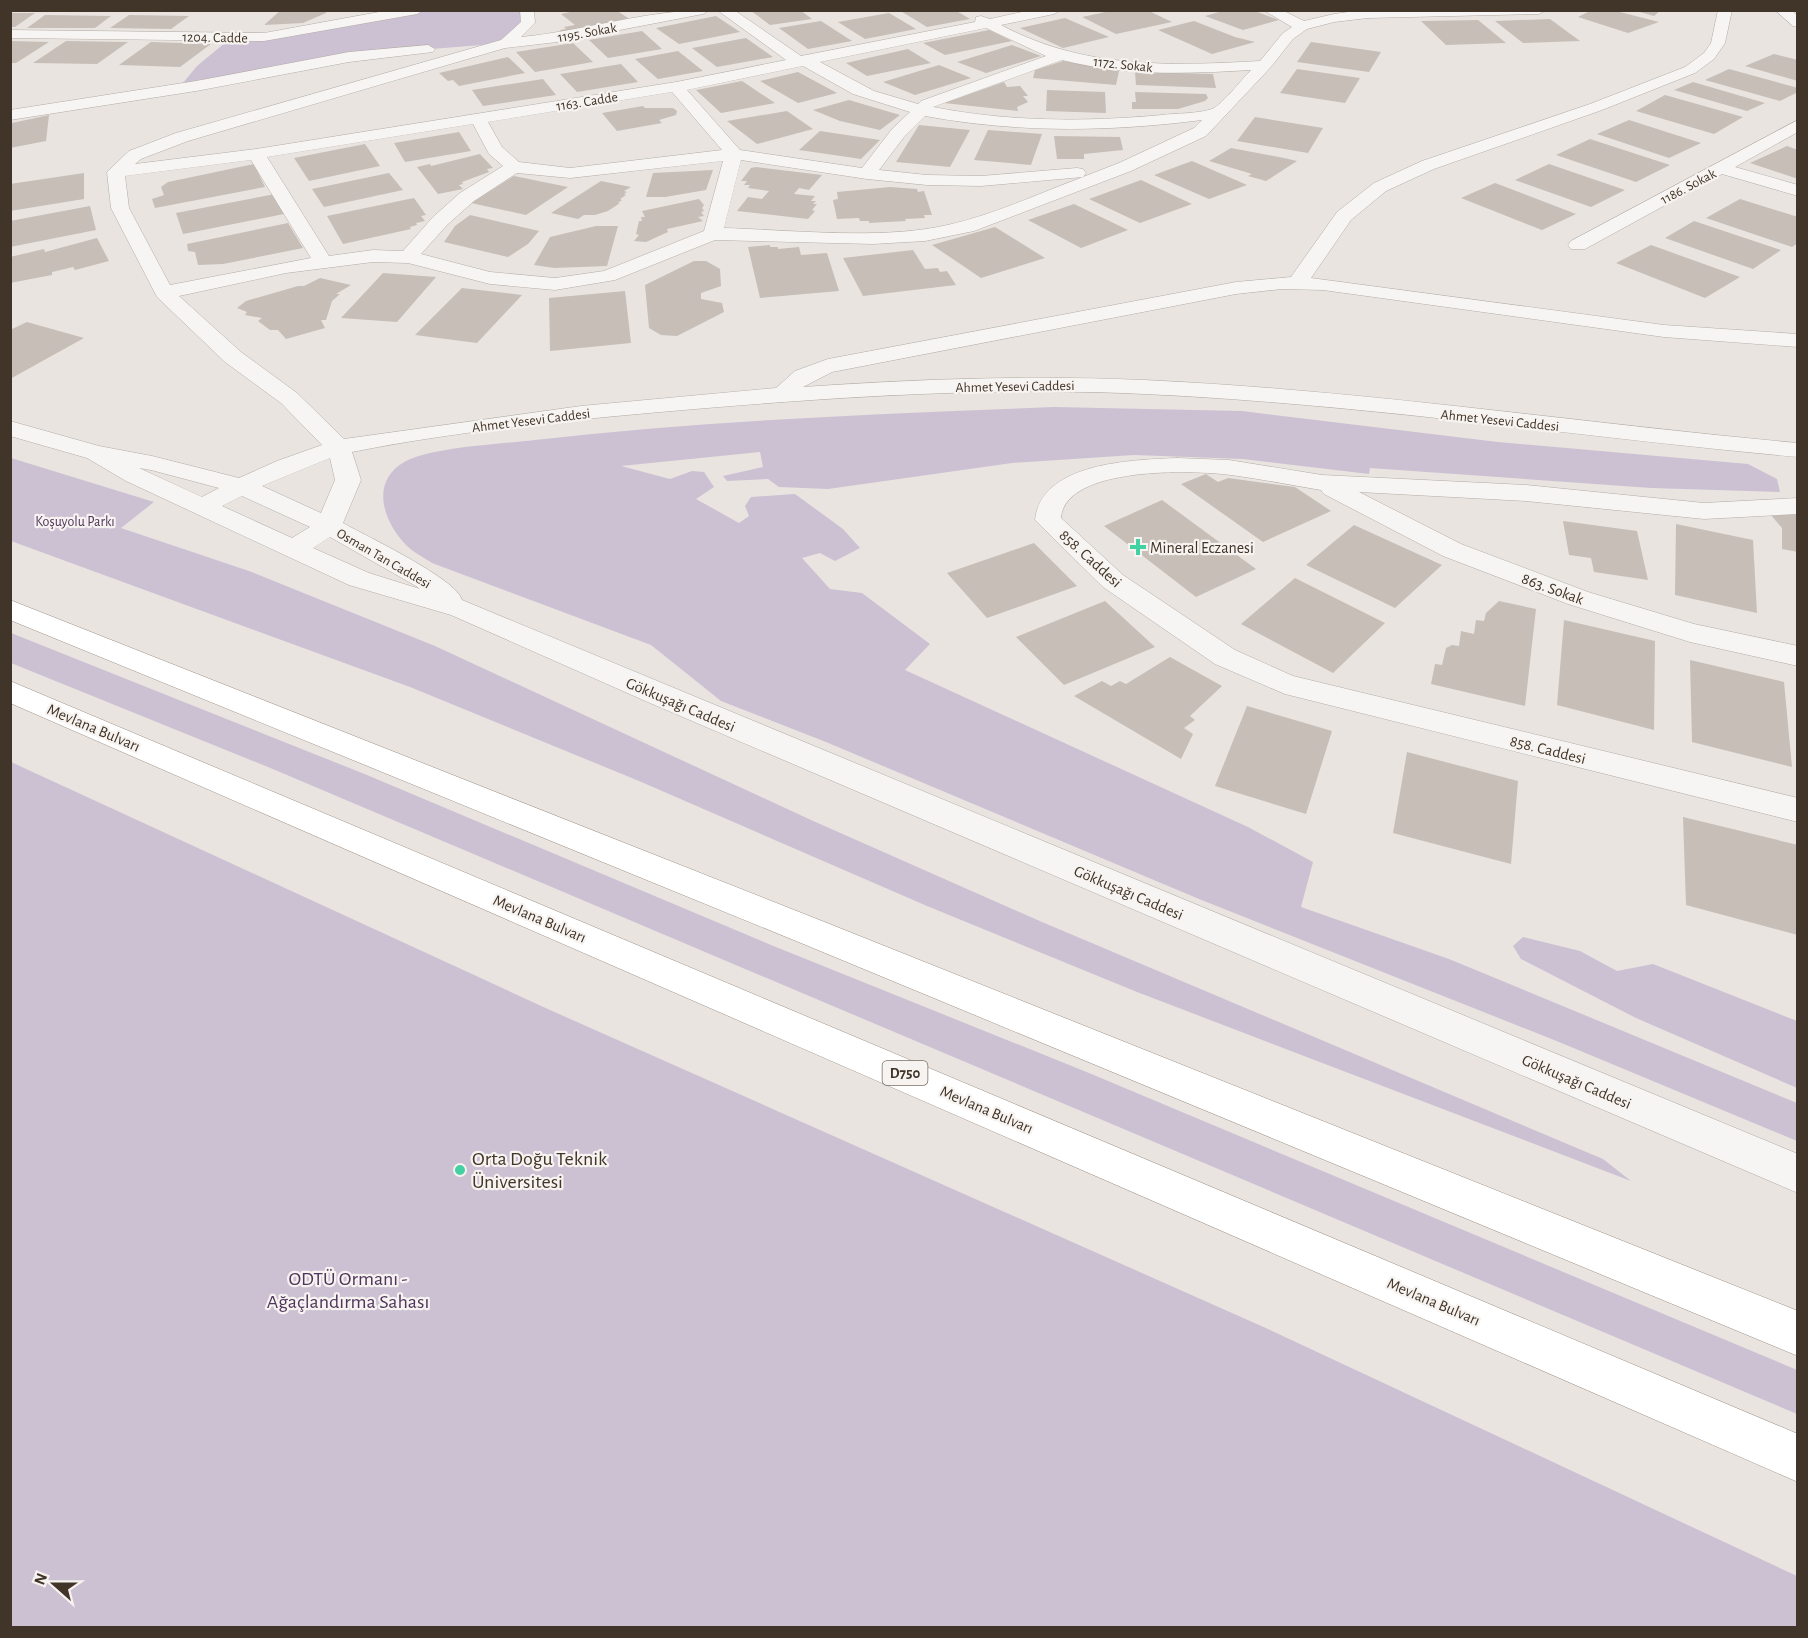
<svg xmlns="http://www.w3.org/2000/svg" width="1808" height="1638" font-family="'Alegreya Sans',sans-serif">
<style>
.green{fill:#ccc1d3}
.building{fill:#c6beb7}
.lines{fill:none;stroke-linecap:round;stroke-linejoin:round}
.minor-casing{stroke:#b3aca5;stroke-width:1}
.highway-casing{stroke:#a09287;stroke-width:1}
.minor{fill:#f7f5f3;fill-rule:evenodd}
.highway{fill:#fff;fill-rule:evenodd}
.poi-dot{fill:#43d1a4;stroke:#f7f3f0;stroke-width:2}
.labels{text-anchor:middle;stroke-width:4.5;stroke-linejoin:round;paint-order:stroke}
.far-street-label{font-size:14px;fill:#413428;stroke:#f7f3f0}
.far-park-label{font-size:14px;fill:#4f355d;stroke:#f7f3f0}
.shield{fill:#f7f3f0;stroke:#786d64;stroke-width:1.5}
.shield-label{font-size:15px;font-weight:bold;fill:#413428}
.poi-label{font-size:16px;fill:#413428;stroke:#f7f3f0;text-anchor:start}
.street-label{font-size:16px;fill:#413428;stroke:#f7f3f0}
.near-poi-label{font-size:20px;fill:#413428;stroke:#f7f3f0;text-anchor:start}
.near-park-label{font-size:20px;fill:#4f355d;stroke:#f7f3f0}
</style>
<rect width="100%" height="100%" fill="#e9e4e0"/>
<path class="green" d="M417 11H527L528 23 506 43 432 49 178 89 197 66 232 37H264Z
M1054 407 1242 411 1498 442 1748 464 1777 479 1780 492 1651 488 1370 468 1369 474 1243 459 1134 455 1012 463 828 489 779 487 768 479 727 481 723 476 763 467 760 452 621 466 670 479 692 471 704 472 714 487 696 499 739 523 749 516 745 506 751 497 795 494 843 529 860 548 835 561 820 553 802 558 830 589 862 593 930 644 905 670 1248 827 1313 862 1301 907 1449 959 1797 1103V1141L1559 1042 1199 899 826 742 721 701 651 645 432 563C423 557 413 552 406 545 383 521 369 481 406 461 433 447 502 444 535 440 707 420 881 414 1054 407Z
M11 458 154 502 121 528 249 571 435 646 811 820 1042 922 1603 1159 1631 1181 1137 992 927 906 639 781 410 687 11 541Z
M11 633 367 775 771 945 1089 1073 1797 1370V1414L268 767 11 663Z
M11 762 550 1010 1268 1329 1797 1576V1627H11Z
M1523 937 1580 951 1617 971 1653 964 1797 1021V1088L1636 1018 1521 959 1513 946Z"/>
<path class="building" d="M281 10H327L326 13 303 23 264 25Z
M579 10H616L631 20 562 33 560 30 566 29 564 27 575 25 561 14Z
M750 10H800L812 19 770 25Z
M899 10H955L970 19 927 27Z
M1115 10H1147L1172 22 1116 34 1082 17Z
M1226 10H1252L1279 20 1243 30 1205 16Z
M1592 10H1612L1659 22 1628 33 1578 17Z
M1633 10H1661L1654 16Z
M10 13H35L15 27H10Z
M889 13 916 29 865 39 838 22Z
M45 15 111 16 95 28H27Z
M129 15 189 16 171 29 110 28Z
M716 16 740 32 679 44 656 28Z
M1065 18 1109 37 1063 48 1020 28Z
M1550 19 1580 41 1523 43 1495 21Z
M1478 20 1506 43 1446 45 1421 21Z
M821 21 852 41 808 49 779 28Z
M1194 21 1235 37 1255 42 1212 54 1158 30Z
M989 30 1012 41 945 55 923 43Z
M642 31 662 49 608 58 589 40Z
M746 38 773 57 717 67 692 48Z
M10 41 49 42 16 63H10Z
M66 41 128 42 97 64 33 63Z
M151 42 211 44 180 67 119 65Z
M1311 42 1381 52 1369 72 1297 62Z
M573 43 593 62 535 72 516 52Z
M1012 45 1041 56 986 73 957 62Z
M908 49 931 63 867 76 846 63Z
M678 51 703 71 658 79 635 59Z
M1774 54 1798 60V81L1745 66Z
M508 57 525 73 459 86 453 80 448 81 439 73Z
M1063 61 1119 71 1116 85 1033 78 1035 70Z
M621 64 638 82 577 92 560 74Z
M939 65 971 78 915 95 883 82Z
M1297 69 1360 78 1345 103 1280 93Z
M1729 69 1798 88V92L1780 101 1705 80Z
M798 72 837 93 798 103 760 81Z
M1135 72 1213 74 1216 88 1136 85Z
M543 79 556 95 483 106 472 90Z
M742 81 775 103 721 113 696 90Z
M1004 82 1007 87 1020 86 1028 96H1023L1028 102 1017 107 1018 111 944 103Z
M1693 82 1765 103 1747 111 1674 90Z
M1047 90 1105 92 1106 113 1046 111Z
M1135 92 1206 94 1208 98 1205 101 1178 109H1132V102H1136Z
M1665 95 1743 117 1714 134 1636 111Z
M849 100 900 115 880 130 840 121 813 110Z
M643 106 645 108H673L677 111 676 115 659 120 662 123 617 131 602 113Z
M787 111 813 129 757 144 727 121Z
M49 115 46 141 10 148 12 123Z
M1255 117 1323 128 1308 153 1237 141Z
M1629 120 1701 143 1669 158 1597 134Z
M919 125 970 130 950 167 896 162Z
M988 130 1042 134 1031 165 974 160Z
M820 131 880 140 861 159 799 150Z
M459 132 471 151 405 162 394 143Z
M1054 136 1120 137 1123 150 1084 154V159H1057Z
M1590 139 1670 165 1636 182 1556 155Z
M365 144 380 166 309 181 294 158Z
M1787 146 1798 150V179L1750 163Z
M1231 148 1284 158 1297 161 1266 181 1248 176 1252 174 1209 161Z
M480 154 493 168 487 169 489 172 462 182 463 184 459 185 463 189 438 194 417 167 430 164 431 166Z
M1192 161 1247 185 1209 199 1154 175Z
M254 164 265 187 155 208 152 199 164 195 161 187 168 182Z
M1549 164 1625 190 1591 207 1515 180Z
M756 167 822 175 809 190 799 188 794 194 815 196 811 201H816L813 204H817L812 210 815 211 808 219 737 211 748 197 762 199 769 191 748 188 750 185H744L747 181H741L751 168Z
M713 170 706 190 665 197H646L653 173Z
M84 173V199L10 211V184Z
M389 173 403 190 324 207 312 189Z
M514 176 568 187 526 215 471 203Z
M1141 180 1192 204 1140 223 1089 199Z
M601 181 631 187 624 191 627 192 624 194 626 195 620 199 622 200 618 203H620L608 211 595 215H584L578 219 551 213Z
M1495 183 1576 214 1542 230 1461 198Z
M890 187 917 189 918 192 924 191 932 215H924L925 218 905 219 906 221 869 223V221H860L859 218 837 219 833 200 838 199 837 192Z
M275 194 284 214 183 234 176 213Z
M414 198 426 215 421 216 425 221 416 223 417 225 410 227 411 229 343 244 327 216Z
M699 199 704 205 702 208 704 211 701 212 704 216 698 217 703 221 667 229 668 232 646 242 634 241 639 235 636 234 639 221H642L641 217H645L642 211Z
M1740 199 1798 217V243L1792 247 1706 218Z
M1074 204 1128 230 1081 248 1028 220Z
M90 206 96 230 10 247V221Z
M470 215 539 231 528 244 508 257 444 242 455 226Z
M1694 221 1781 250 1753 269 1665 238Z
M288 223 303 248 223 264 198 265 195 252 188 251 187 244Z
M596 226H618L607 266 554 268 534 265 550 237Z
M995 227 1045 258 981 278 932 245Z
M97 238 109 261 75 270 73 267 52 272V275L10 283V257L44 249 45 252Z
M770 245V247H778V249L799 247 801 255 827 253 839 291 760 298 748 247Z
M1651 245 1740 277 1705 298 1616 263Z
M913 250 925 269 938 268 940 272 947 271 956 285 863 296 843 258Z
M694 261H706L720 269 721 286 701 293V299L722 303 724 312 677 336 661 335 649 328 645 285Z
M383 273 436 277 397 322 341 318Z
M320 278 351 285 336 294H340L332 301 326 320H321L325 328 286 339 278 330H270L258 321 262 318 245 315 247 312 237 308 246 301 298 286H304Z
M462 288 522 295 477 343 415 335Z
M625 291 631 343 550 351 549 298Z
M27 322 84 338 10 379V330Z
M1206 474 1218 482 1228 478 1295 487 1331 511 1263 542 1181 484Z
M1162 500 1256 569 1196 597 1104 526Z
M1798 514V552L1782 549V528L1771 515Z
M1563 521 1637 531 1648 580 1594 572 1591 558 1569 555Z
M1676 524 1753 540 1757 613 1675 595Z
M1354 525 1442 565 1395 608 1306 565Z
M1034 543 1077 586 987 618 947 573Z
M1295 578 1385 623 1333 673 1241 624Z
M1105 601 1155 647 1064 685 1016 637Z
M1499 601 1536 609 1525 706 1431 684 1435 664 1442 665 1446 648 1452 645 1459 646 1461 631 1474 634 1476 620 1484 621 1486 613Z
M1564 620 1655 641 1654 730 1557 705Z
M1170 657 1222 686 1190 716 1195 720 1184 728 1193 734 1181 759 1074 696 1102 681 1111 686 1120 681 1126 684Z
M1690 660 1784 682 1792 767 1692 742Z
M1247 706 1332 731 1306 814 1215 786Z
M1407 752 1518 781 1511 864 1393 833Z
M1683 817 1798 845V935L1686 905Z"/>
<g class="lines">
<g class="minor-casing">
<path id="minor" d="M390 10H424L417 14 264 41 10 38V30L264 33Z
M520 10H534L535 23 521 37C584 31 646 10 710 10L703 14 557 42 505 48 188 141 141 159 135 164 256 149 676 82 786 60 717 10H734L801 56 975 22 976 17 981 16 990 19 1031 10H1061L1054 14 1001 25C1083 69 1170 66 1260 61L1283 33 1292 27 1263 10H1282L1304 21 1334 14 1362 10H1546L1539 14 1368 18 1334 22 1307 29 1293 39 1270 68 1206 136 1131 171 974 231 925 241 873 244 715 240 615 280 555 290 490 284 408 263 373 262 286 273 179 296 241 352 297 393 344 439 581 406 776 388 795 371 828 359 1236 282 1291 277 1337 212 1374 183 1422 161 1590 104 1685 67 1704 53 1711 43 1718 10H1732L1725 43 1714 59 1695 73 1602 110 1434 169 1386 191 1351 220 1311 278 1664 325 1798 334V347L1664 337 1323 290 1282 289 1236 294 832 372 803 387C916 379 1030 375 1144 380 1362 390 1580 423 1798 443V457C1580 437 1363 404 1144 394 998 387 852 396 707 408 589 418 468 429 352 452L361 480 343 523C366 536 457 579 462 600L1798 1154V1193L650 703 451 615 349 585 126 481 87 458 10 436V421L99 446 152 456 239 478 277 461 322 445 281 403 225 362 157 297 111 208 107 172 129 151 176 133 501 40 521 22ZM986 28 1046 56 921 101 918 104 874 91 820 62ZM1062 60C1124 76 1187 74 1251 70 1242 79 1222 105 1212 109 1197 114 1177 113 1162 115 1085 122 1009 122 933 107ZM803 66 853 94 910 112 892 129 862 168 740 150 687 90ZM672 92 722 150 570 168 519 162 502 147 488 122ZM925 116C1017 133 1109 132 1202 120L1194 128 1119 163 1083 177 1086 173 1083 169 1077 168 981 176 927 175 879 170 904 137ZM473 124 489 154 503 166 460 193 433 217 403 251 373 250 329 256 267 157ZM251 160 311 258 170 285 129 208 125 176ZM741 160 867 179 927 185 981 186 1083 177C1032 196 981 221 926 229 865 238 787 230 724 228ZM723 161 704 231 604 271 555 278 490 272 421 254 447 225 474 201 517 173 570 178ZM330 458 335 480 321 513 262 486ZM139 468 151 470 219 488 202 497ZM242 496 310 527 292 538 222 506ZM330 537 416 586 420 589 369 573 313 548Z
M1775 10H1791L1798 16V27L1793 26Z
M428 45 435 49 433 52 349 62 196 91 10 120V110L196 81 349 52Z
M1798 120V132L1735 167 1798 185V196L1722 174 1585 249H1571L1568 245 1571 241Z
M1177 458 1229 460 1322 475 1526 485 1704 503 1798 498V514L1704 519 1526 501 1359 492 1461 544 1588 592 1694 624 1798 646V666L1690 642 1568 604 1443 556 1324 494 1321 490C1291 485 1261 479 1231 475 1193 470 1065 466 1061 518L1123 575 1235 650 1293 676 1798 798V822L1285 694 1215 664 1103 587 1035 520C1041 462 1133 460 1177 458Z"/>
</g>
<g class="highway-casing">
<path id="highway" d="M10 600 827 923 1798 1311V1356L801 943 10 620Z
M10 681 1798 1434V1482L10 703Z"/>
</g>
<use href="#minor" class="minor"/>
<use href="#highway" class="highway"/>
</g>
<g class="poi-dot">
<path d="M1135 538h6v6h6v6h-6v6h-6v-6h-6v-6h6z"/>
<circle cx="460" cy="1170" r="6"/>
</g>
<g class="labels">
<g class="far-street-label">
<text transform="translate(587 32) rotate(-10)" y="5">1195. Sokak</text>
<text transform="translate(215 37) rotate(1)" y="5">1204. Cadde</text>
<text transform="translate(1123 64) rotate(6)" y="5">1172. Sokak</text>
<text transform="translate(587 101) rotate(-9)" y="5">1163. Cadde</text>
<text transform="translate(1688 186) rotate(-28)" y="5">1186. Sokak</text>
<text transform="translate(1015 386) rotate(-1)" y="5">Ahmet Yesevi Caddesi</text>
<text transform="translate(531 420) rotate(-7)" y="5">Ahmet Yesevi Caddesi</text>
<text transform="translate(1500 420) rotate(6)" y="5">Ahmet Yesevi Caddesi</text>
<text transform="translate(384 558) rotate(30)" y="5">Osman Tan Caddesi</text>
</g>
<g class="far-park-label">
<text x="75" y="526">Koşuyolu Parkı</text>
</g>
<rect class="shield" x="882.5" y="1061" width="45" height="24" rx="4.5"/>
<g class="shield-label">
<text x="905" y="1078">D750</text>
</g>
<g class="poi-label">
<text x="1150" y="553">Mineral Eczanesi</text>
</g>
<g class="street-label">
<text transform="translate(1091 558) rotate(42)" y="6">858. Caddesi</text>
<text transform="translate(1553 588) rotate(20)" y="6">863. Sokak</text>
<text transform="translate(681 704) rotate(23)" y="6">Gökkuşağı Caddesi</text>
<text transform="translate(94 727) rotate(23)" y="6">Mevlana Bulvarı</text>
<text transform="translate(1548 749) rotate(14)" y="6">858. Caddesi</text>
<text transform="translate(1129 892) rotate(23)" y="6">Gökkuşağı Caddesi</text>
<text transform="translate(540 918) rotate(23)" y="6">Mevlana Bulvarı</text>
<text transform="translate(1577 1081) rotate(23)" y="6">Gökkuşağı Caddesi</text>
<text transform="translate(987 1109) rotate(23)" y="6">Mevlana Bulvarı</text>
<text transform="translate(1434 1301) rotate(23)" y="6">Mevlana Bulvarı</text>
</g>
<g class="near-poi-label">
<text x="472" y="1165">Orta Doğu Teknik<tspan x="472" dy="23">Üniversitesi</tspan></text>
</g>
<g class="near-park-label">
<text x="348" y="1285">ODTÜ Ormanı -<tspan x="348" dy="23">Ağaçlandırma Sahası</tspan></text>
</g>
</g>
<rect width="1808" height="1638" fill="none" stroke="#413428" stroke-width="24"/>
<g transform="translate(54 1584) rotate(291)" stroke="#f7f3f0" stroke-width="4.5" paint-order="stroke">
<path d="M0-4.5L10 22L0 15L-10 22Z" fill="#413428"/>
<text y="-9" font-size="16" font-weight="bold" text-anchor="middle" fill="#413428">N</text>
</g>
</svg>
